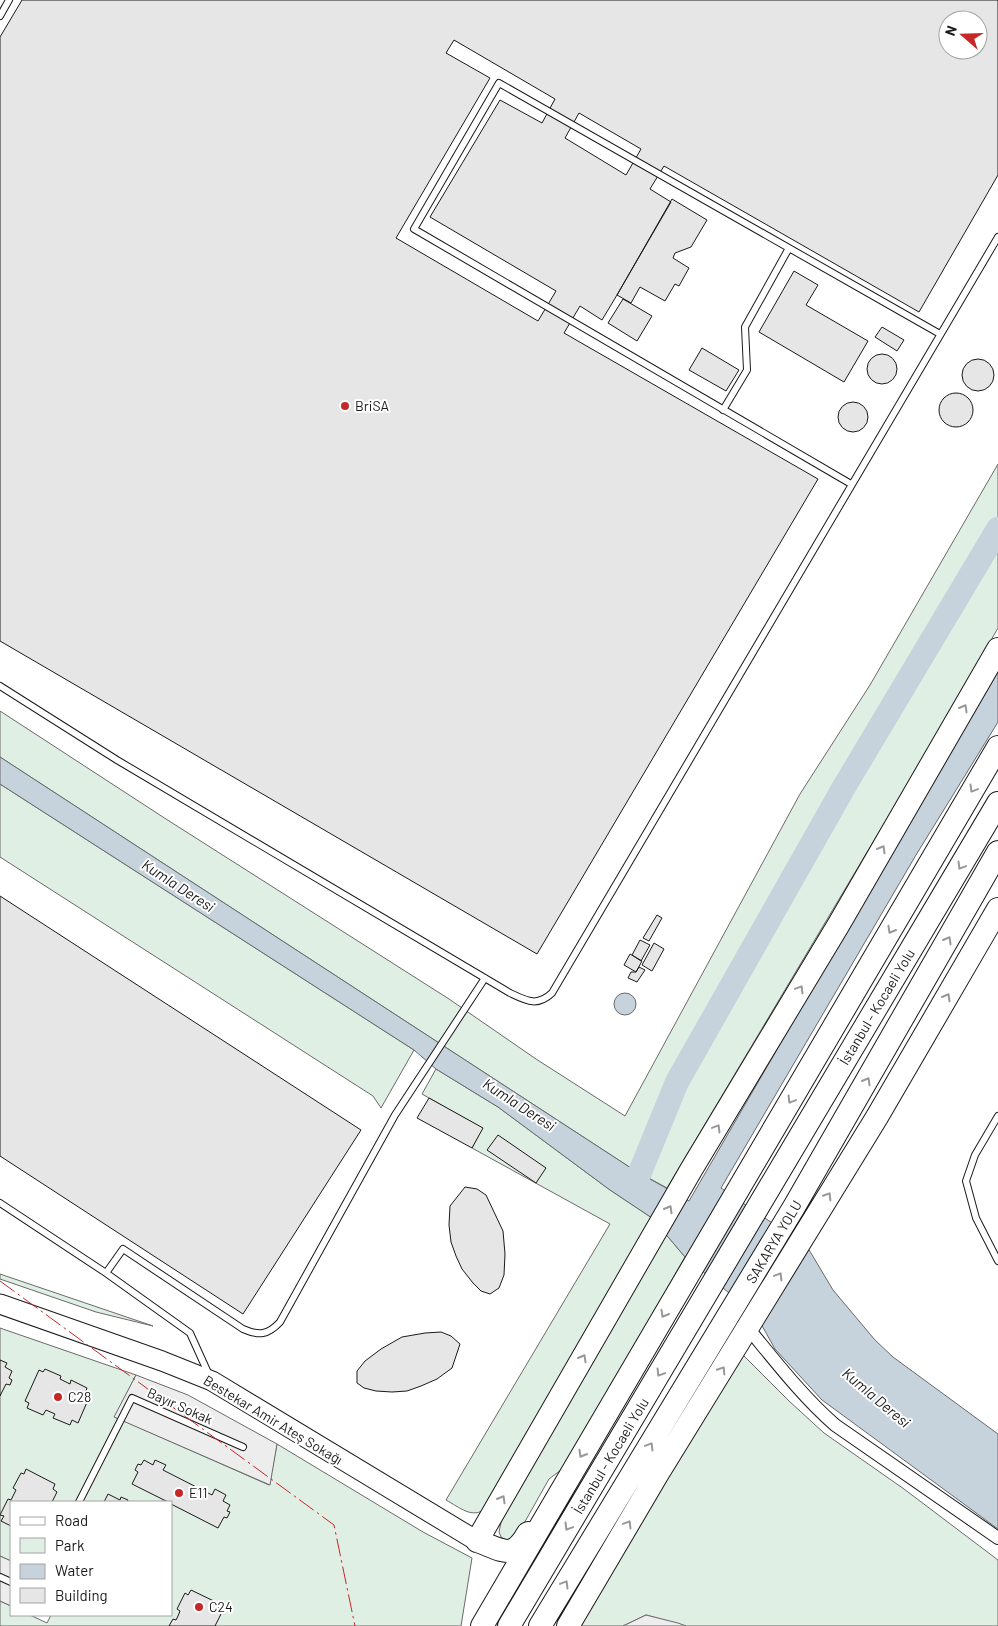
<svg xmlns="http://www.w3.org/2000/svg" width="998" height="1626" font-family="Barlow,sans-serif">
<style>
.green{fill:#e0efe3;stroke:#6a6a6a}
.parking{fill:#ededed;stroke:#6a6a6a}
.water{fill:#c6d2dc;stroke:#6a6a6a}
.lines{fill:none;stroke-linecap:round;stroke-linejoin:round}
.river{stroke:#c6d2dc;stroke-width:24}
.building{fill:#e6e6e6;stroke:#1a1a1a;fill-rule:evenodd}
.lane-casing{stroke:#1a1a1a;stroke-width:8}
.street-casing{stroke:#1a1a1a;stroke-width:14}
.primary-casing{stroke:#1a1a1a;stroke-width:21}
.highway-casing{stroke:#1a1a1a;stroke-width:24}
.lane{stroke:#fff;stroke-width:6}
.street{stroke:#fff;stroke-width:12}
.primary{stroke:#fff;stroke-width:19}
.highway{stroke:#fff;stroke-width:22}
.power{stroke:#c62828;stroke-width:1;stroke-dasharray:18 4 2.5 4;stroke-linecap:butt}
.oneway{stroke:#989898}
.poi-dot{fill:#c62828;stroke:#fff;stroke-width:2}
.labels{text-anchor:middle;stroke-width:4;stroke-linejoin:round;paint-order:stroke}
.poi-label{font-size:14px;fill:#1a1a1a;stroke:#fff;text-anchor:start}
.street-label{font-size:14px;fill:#1a1a1a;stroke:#fff}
.water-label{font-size:15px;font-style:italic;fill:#1a1a1a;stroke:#fff}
</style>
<rect width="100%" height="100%" fill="#fff"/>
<path class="green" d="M998 464V628L916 770 667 1188 634 1170 0 757V711L166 819 449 999 536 1059 625 1116 800 794 870 685Z
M0 784 414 1050 381 1108 373 1096 0 857Z
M436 1069 498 1107 610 1190 652 1218 486 1508C473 1520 459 1507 446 1500L610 1224 472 1148 482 1128 422 1094Z
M664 1232 685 1257 565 1467 549 1479 514 1541 510 1542 501 1537 499 1532 502 1518Z
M0 1274 153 1326 96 1312 0 1279Z
M0 1328 136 1375 115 1417 269 1485 277 1444 423 1532 472 1558 461 1626H0V1601L11 1606V1615H30L47 1623 51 1615H171V1502H11V1561L0 1556Z
M741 1353 789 1401 824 1433 904 1489 998 1560V1626H686L646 1615 623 1626H578Z"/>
<path class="parking" d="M136 1375 188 1395 277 1444 270 1485 114 1417Z
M0 1556 11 1561V1606L0 1601Z
M646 1615 678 1623 686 1626H623Z"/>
<path class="water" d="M998 669V722L916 855 721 1188 781 1229 802 1238 833 1290 875 1340 893 1357 998 1434V1529L822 1400 775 1349 756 1315 685 1257 652 1218 610 1190 498 1107 436 1069 414 1050 0 784V757L634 1170 689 1201Z
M614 1004a11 11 0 1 1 22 0a11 11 0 1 1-22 0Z"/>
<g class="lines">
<path class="river" d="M636 1182 677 1082 844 787 998 529"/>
</g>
<path class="building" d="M22 0H998V175L919 312 664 166 650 189 671 202 617 295 602 320 580 306 564 333 818 479 537 954 0 641V37ZM948 20H978V50H948ZM454 40 555 99 542 123 500 100 430 217 556 291 538 321 396 238 490 78 446 53ZM579 113 641 149 626 175 565 138Z
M672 199 707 220 691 247 675 253 673 258 689 268 679 286 675 284 665 301 640 287 631 303 617 295Z
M794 271 818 285 806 305 868 341 844 382 759 332Z
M623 299 652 316 637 341 608 323Z
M882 327 904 340 897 351 875 337Z
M702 348 739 370 726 391 689 370Z
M867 369a15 15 0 1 1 30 0a15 15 0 1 1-30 0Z
M962 375a16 16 0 1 1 32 0a16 16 0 1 1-32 0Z
M939 410a17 17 0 1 1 34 0a17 17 0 1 1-34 0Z
M838 417a15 15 0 1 1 30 0a15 15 0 1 1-30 0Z
M0 896 361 1130 243 1314 0 1156Z
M657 915 662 918 649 941 643 938Z
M640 940 650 945 641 961 632 955Z
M654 943 664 949 652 971 642 965Z
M630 954 642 961 636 972 624 965Z
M639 967 645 970 637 982 628 978 631 972H636Z
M429 1098 483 1128 472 1148 417 1118Z
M498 1135 546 1168 536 1183 487 1150Z
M465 1187 477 1189 486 1195 503 1231 505 1254 504 1275 499 1288 490 1294 481 1291 473 1283 462 1269 456 1256 451 1242 449 1225 450 1206Z
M441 1332 451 1336 460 1344 452 1368 437 1379 421 1386 407 1391 392 1392 376 1391 364 1388 357 1383V1371L365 1361 381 1349 402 1337 425 1333Z
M0 1360 7 1363 5 1367 12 1371 9 1378 12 1380 10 1385 6 1384 0 1396Z
M45 1369 61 1376 60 1379 70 1384 71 1380 87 1388 86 1391 91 1393 78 1423 72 1420 70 1425 53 1418 55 1414 46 1410 43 1415 27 1408 29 1403 25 1401 39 1370 43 1372Z
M144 1460 153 1465 155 1460 166 1465 163 1470 212 1495 215 1489 226 1495 223 1501 230 1505 227 1511 230 1512 227 1518 224 1517 218 1528 171 1504V1502H168L132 1484 138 1472 135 1470 138 1464 141 1465Z
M26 1469 55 1484 53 1489 57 1492 52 1502H11V1526L1 1521 4 1516 0 1515 8 1499 11 1500 16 1490 13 1488 21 1473 24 1474Z
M108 1494 120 1500 121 1497 128 1500 127 1502H104Z
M191 1590 220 1604 217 1610 222 1612 215 1626H169L173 1619 176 1620 178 1616 180 1611 177 1609 185 1593 188 1595Z"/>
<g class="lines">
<g class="lane-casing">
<path id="lane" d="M0 16 9 0
M723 410 747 370 745 327 789 248
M851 484 414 229 499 83 940 334
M0 686 117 760 510 993C527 1001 537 1007 552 993 702 742 848 488 998 237
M998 1116 975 1155 966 1181 976 1218 998 1261
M0 1203 106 1273
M209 1375 190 1333 106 1273 123 1249 243 1329C259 1336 268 1335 280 1322L395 1115 485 978
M79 1502 132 1398 243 1447
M0 1577 11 1582"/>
</g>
<g class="street-casing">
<path id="street" d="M748 1328C776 1362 802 1396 835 1425L998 1538"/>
</g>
<g class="primary-casing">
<path id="primary" d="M0 1304 162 1361 212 1381 477 1541"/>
</g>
<g class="highway-casing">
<path id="highway" d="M477 1541 691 1170 839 924 998 649
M477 1541C503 1550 512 1561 528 1533
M482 1626 998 747
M509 1626 998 803
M540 1626 794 1207 998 852
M568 1626 657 1475 877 1117 998 909"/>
</g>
<use href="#lane" class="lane"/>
<use href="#street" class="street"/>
<use href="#primary" class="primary"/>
<use href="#highway" class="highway"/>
<path class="power" d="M0 1281 334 1525 355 1626"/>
</g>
<defs><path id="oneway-chevron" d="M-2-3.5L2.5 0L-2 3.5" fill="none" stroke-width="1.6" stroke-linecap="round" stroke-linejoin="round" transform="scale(1.25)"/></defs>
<g class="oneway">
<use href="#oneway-chevron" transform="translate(964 708) rotate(-60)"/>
<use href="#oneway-chevron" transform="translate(973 789) rotate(121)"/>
<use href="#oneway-chevron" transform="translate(882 849) rotate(-60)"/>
<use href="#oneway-chevron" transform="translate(961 866) rotate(121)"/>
<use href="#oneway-chevron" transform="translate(891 930) rotate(120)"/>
<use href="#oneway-chevron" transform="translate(948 940) rotate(-60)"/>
<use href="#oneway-chevron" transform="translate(800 989) rotate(-59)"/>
<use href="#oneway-chevron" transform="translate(947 997) rotate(-60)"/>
<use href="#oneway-chevron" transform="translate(867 1081) rotate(-60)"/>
<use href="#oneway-chevron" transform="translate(791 1100) rotate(121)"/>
<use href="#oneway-chevron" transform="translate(717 1128) rotate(-59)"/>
<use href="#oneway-chevron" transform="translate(828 1196) rotate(-58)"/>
<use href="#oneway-chevron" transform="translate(669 1209) rotate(-60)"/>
<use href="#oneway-chevron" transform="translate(779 1276) rotate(-59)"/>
<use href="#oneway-chevron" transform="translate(664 1314) rotate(120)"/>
<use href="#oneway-chevron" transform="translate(583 1358) rotate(-60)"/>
<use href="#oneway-chevron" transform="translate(722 1370) rotate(-58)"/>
<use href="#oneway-chevron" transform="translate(660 1373) rotate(121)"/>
<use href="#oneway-chevron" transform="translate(650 1446) rotate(-59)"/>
<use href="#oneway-chevron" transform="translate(582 1454) rotate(120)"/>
<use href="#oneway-chevron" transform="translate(502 1499) rotate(-60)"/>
<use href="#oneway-chevron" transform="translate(628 1524) rotate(-59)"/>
<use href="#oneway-chevron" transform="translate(568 1527) rotate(121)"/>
<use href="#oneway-chevron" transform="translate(565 1584) rotate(-59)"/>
</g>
<g class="poi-dot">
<circle cx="345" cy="406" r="5"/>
<circle cx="58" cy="1397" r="5"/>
<circle cx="179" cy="1493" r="5"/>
<circle cx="199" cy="1607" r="5"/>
</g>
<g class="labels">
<g class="poi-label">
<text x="355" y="411">BriSA</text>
<text x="68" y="1402">C28</text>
<text x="189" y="1498">E11</text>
<text x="209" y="1612">C24</text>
</g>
<g class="street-label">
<text transform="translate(877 1007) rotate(-59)" y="5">İstanbul - Kocaeli Yolu</text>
<text transform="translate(774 1242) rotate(-59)" y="5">SAKARYA YOLU</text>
<text transform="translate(180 1406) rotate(24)" y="5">Bayır Sokak</text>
<text transform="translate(273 1420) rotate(31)" y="5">Bestekar Amir Ateş Sokağı</text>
<text transform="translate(611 1456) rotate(-59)" y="5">İstanbul - Kocaeli Yolu</text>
</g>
<g class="water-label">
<text transform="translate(178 886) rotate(33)" y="5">Kumla Deresi</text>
<text transform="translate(519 1105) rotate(33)" y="5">Kumla Deresi</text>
<text transform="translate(876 1398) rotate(40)" y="5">Kumla Deresi</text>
</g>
</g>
<rect x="10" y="1501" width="162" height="115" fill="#ffffff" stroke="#a3a3a3"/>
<rect x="20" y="1517" width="25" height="8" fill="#ffffff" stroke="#a3a3a3"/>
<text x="55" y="1526" font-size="15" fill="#1a1a1a">Road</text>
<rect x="20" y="1538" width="25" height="15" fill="#e0efe3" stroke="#a3a3a3"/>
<text x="55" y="1551" font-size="15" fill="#1a1a1a">Park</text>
<rect x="20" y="1564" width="25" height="15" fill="#c6d2dc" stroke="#a3a3a3"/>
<text x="55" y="1576" font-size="15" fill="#1a1a1a">Water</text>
<rect x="20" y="1588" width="25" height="15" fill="#e6e6e6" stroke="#a3a3a3"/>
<text x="55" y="1601" font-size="15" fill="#1a1a1a">Building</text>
<g transform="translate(963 35) rotate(290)"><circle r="24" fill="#ffffff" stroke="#a3a3a3"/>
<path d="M0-4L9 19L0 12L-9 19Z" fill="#c62828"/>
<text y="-8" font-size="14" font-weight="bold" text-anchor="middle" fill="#1a1a1a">N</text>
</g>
</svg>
